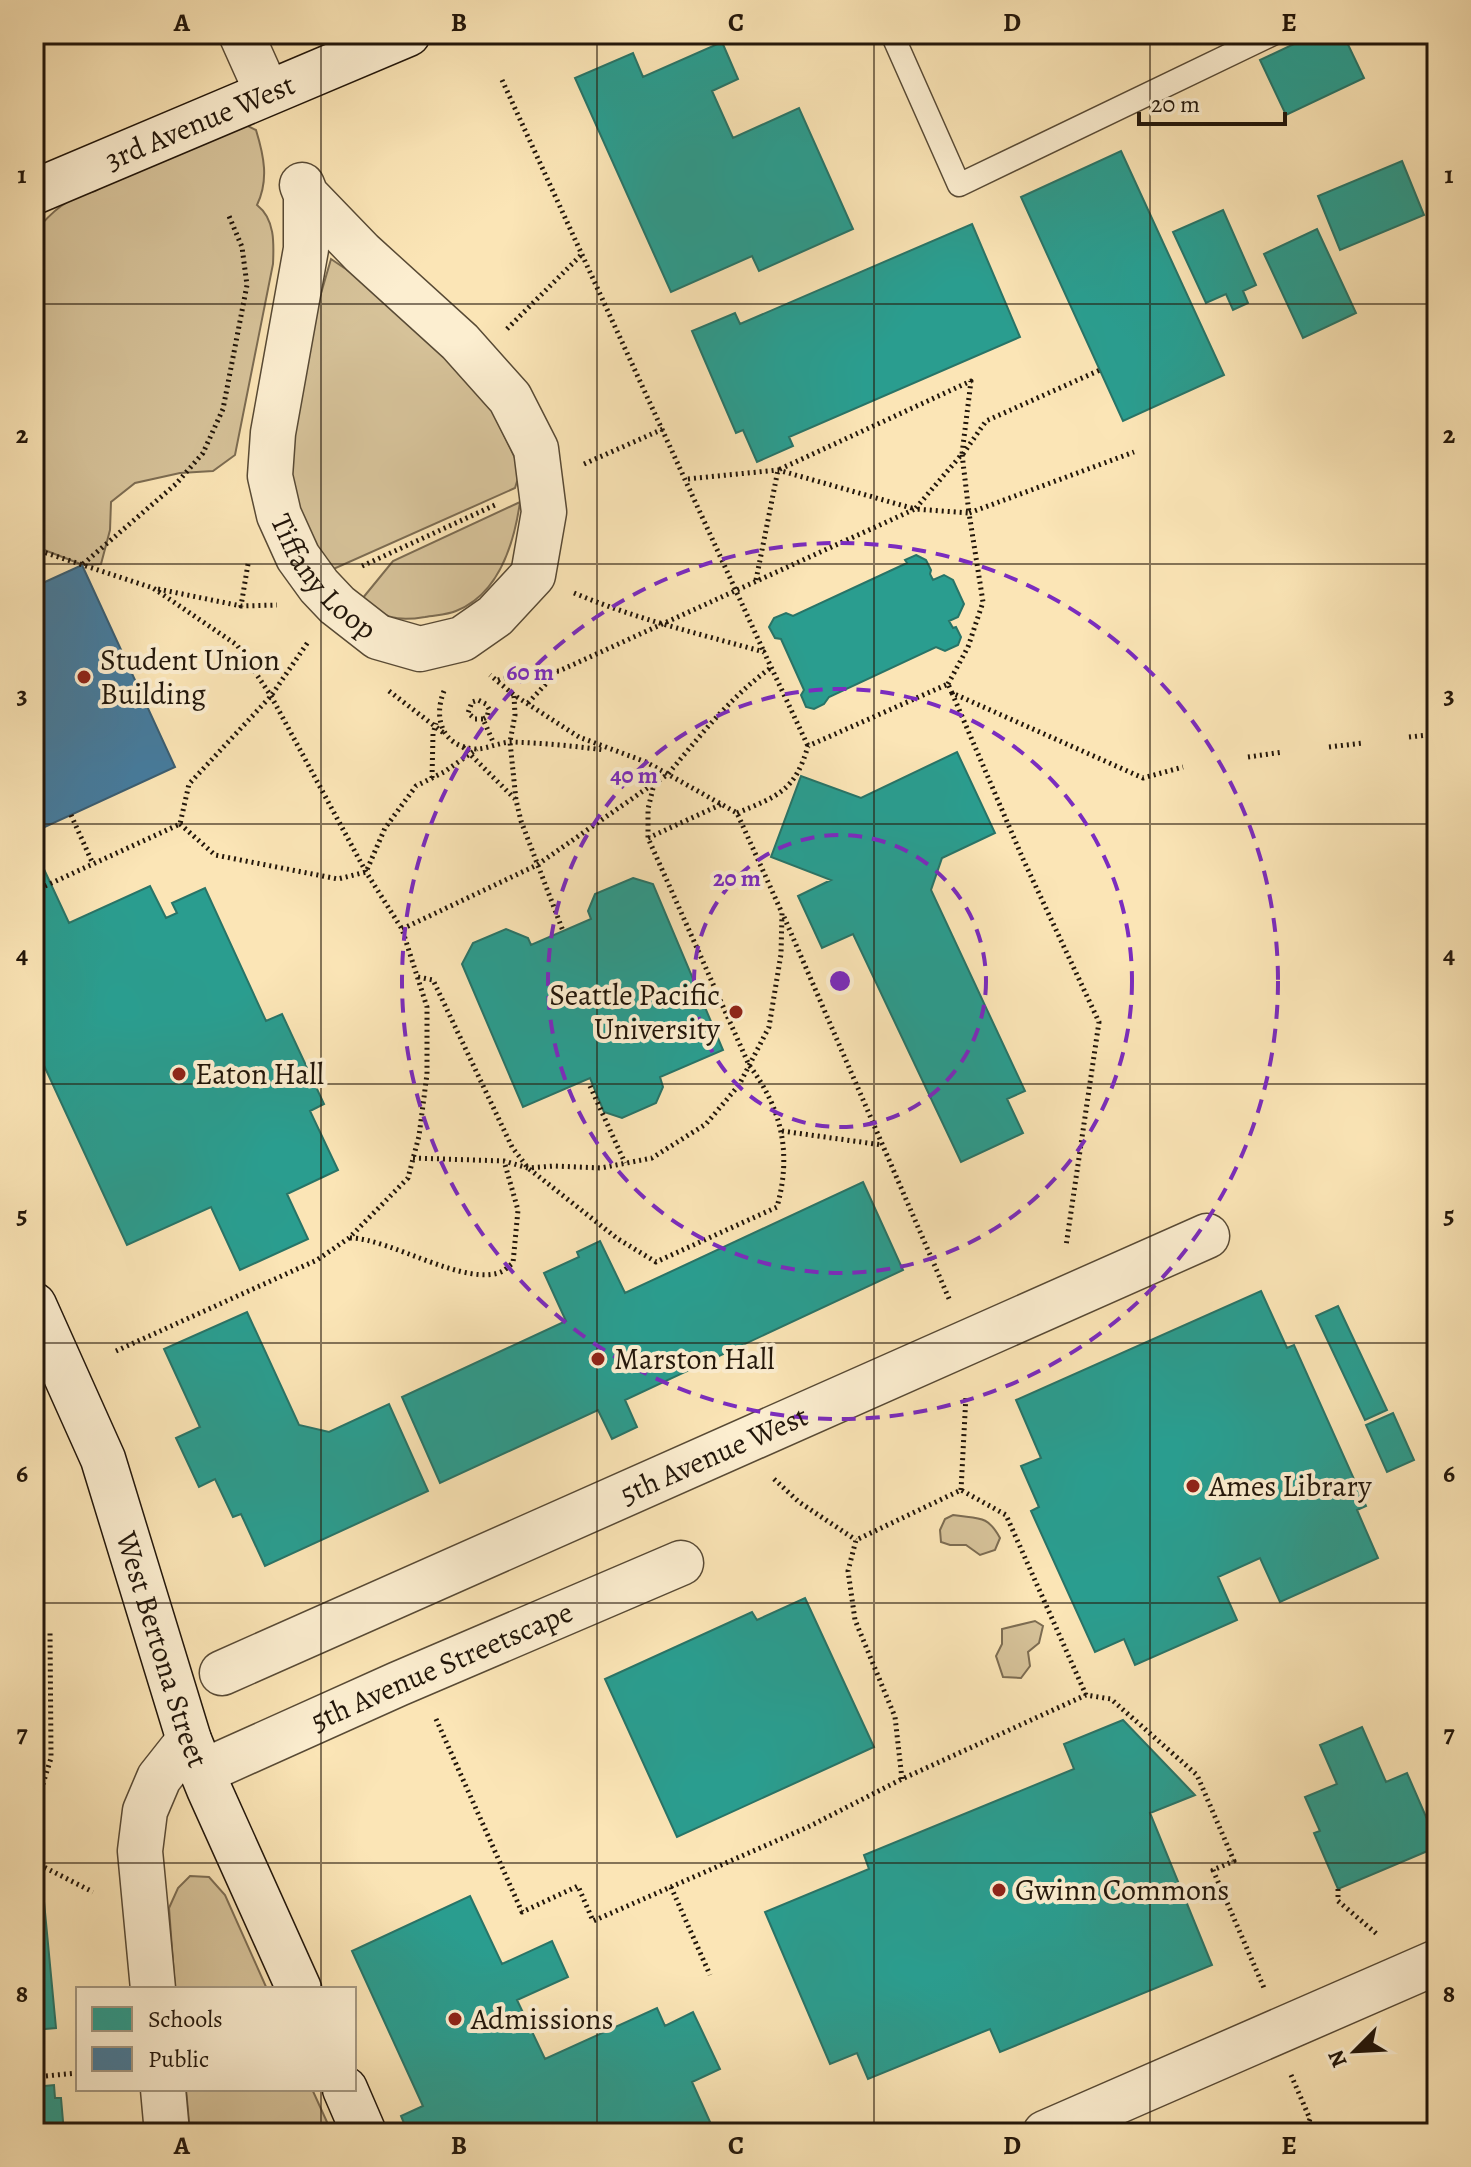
<svg xmlns="http://www.w3.org/2000/svg" width="1471" height="2167" font-family="Alegreya,serif">
<style>
.green{fill:#d6c299;stroke:#7c6c52;stroke-width:2}
.schools{fill:#2a9d8f;stroke:#287467;stroke-width:2}
.public{fill:#457b9d;stroke:#3a5d71;stroke-width:2}
.lines{fill:none;stroke-linecap:round;stroke-linejoin:round}
.lane-casing{stroke:#584a35;stroke-width:25}
.street-casing{stroke:#584a35;stroke-width:47}
.secondary-casing{stroke:#22160a;stroke-width:47}
.path{stroke:#22160a;stroke-width:5;stroke-dasharray:2 4;stroke-linecap:butt}
.lane{stroke:#fceed0;stroke-width:22}
.street{stroke:#fceed0;stroke-width:44}
.secondary{stroke:#fceed0;stroke-width:44}
.grid{fill:none;stroke:#22160a;stroke-width:2;stroke-opacity:0.55}
.ring{fill:none;stroke:#7b2cbf;stroke-width:4;stroke-dasharray:14 10}
.poi-dot{fill:#8f2418;stroke:#fceed0;stroke-width:3}
.labels{text-anchor:middle;stroke-width:8;stroke-linejoin:round;paint-order:stroke}
.street-label{font-size:30px;fill:#22160a;stroke:#fceed0}
.poi-label{font-size:30px;fill:#22160a;stroke:#fceed0;text-anchor:start}
.centre{fill:#7b2cbf;stroke:#fceed0;stroke-width:4}
.ring-label{font-size:24px;text-anchor:middle;font-weight:bold;fill:#7b2cbf;stroke:#fceed0;stroke-width:8;stroke-linejoin:round;paint-order:stroke}
.neatline{fill:none;stroke:#22160a;stroke-width:3}
.grid-label{font-size:26px;text-anchor:middle;font-weight:bold;fill:#22160a}
</style>
<rect width="100%" height="100%" fill="#fbe5b6"/>
<filter id="stains"><feTurbulence type="fractalNoise" baseFrequency=".0025" numOctaves="4"/><feColorMatrix values="0 0 0 0 .2 0 0 0 0 .09 0 0 0 0 .02 0 0 0 .5 -.17"/></filter>
<radialGradient id="worn" r=".72"><stop offset=".6" stop-color="#630" stop-opacity="0"/><stop offset="1" stop-color="#630" stop-opacity=".3"/></radialGradient>
<path class="green" d="M228 116 256 130C264 156 269 180 257 205 275 219 274 243 273 264L235 455 213 471 180 473 135 483 111 502 110 530 101 564 83 565 34 546V233C52 211 68 197 95 191Z
M331 259 390 299 489 404 515 458 519 475 515 488 329 571 297 522 287 460 304 352Z
M520 502C514 544 499 594 456 611 447 615 435 615 425 617 396 622 384 618 362 599L393 561Z
M953 1515C978 1519 987 1514 1000 1538L995 1550 980 1555 966 1545H950L941 1542 940 1530 945 1519Z
M1035 1621 1043 1626 1039 1643 1028 1652 1030 1666 1021 1678 1003 1677 996 1656 1002 1644V1629Z
M190 1876 209 1877 225 1895 267 1989H175L169 1908 178 1888Z
M186 2089H312L332 2133H190Z"/>
<path class="schools" d="M1315 34H1343L1364 78 1286 115 1260 60Z
M722 42 738 79 712 91 733 138 799 108 853 229 759 271 752 256 671 292 575 78 633 53 643 77Z
M1121 151 1224 375 1123 421 1021 197Z
M1402 161 1424 215 1340 250 1318 196Z
M1223 210 1256 285 1243 291 1248 303 1233 310 1226 294 1206 303 1173 232Z
M972 224 1020 337 789 437 793 446 757 462 743 430 736 433 692 331 735 313 740 324Z
M1317 229 1356 313 1303 338 1264 254Z
M916 555 926 560 931 570 930 574 933 580 944 575 953 580 964 604 958 617 949 621 953 628 956 627 961 637 958 645 945 651 936 647 829 697 824 704 814 709 806 707 801 695 804 690 781 639 775 638 769 627 774 618 786 613 793 616 907 563 905 560Z
M957 752 995 833 942 858 931 890 1025 1091 1007 1099 1023 1133 961 1162 853 934 822 948 798 896 831 880 771 857 801 776 861 798Z
M42 865 69 923 150 886 166 918 177 913 172 903 205 888 266 1021 282 1014 324 1104 310 1111 338 1170 287 1194 308 1239 240 1270 211 1207 127 1245 34 1044V869Z
M633 878 653 884 723 1050 660 1077 663 1087 656 1103 622 1118 604 1112 590 1078 523 1107 462 964 473 943 506 929 528 938 531 945 591 919 588 911 595 894Z
M863 1182 903 1270 625 1400 637 1427 612 1439 598 1410 440 1483 402 1397 566 1321 544 1273 579 1257 577 1252 600 1241 625 1293Z
M1261 1291 1287 1348 1294 1345 1366 1506 1357 1510 1378 1558 1280 1602 1260 1558 1218 1577 1237 1620 1135 1665 1124 1639 1095 1652 1031 1511 1039 1507 1021 1466 1041 1458 1016 1400Z
M1338 1306 1387 1410 1365 1420 1316 1316Z
M247 1312 299 1425 329 1432 389 1404 428 1491 265 1566 241 1514 233 1517 215 1479 199 1487 176 1438 200 1427 164 1349Z
M1393 1413 1414 1460 1387 1472 1366 1425Z
M805 1598 874 1747 677 1837 605 1679 752 1612 757 1620Z
M1123 1720 1195 1795 1150 1813 1212 1965 1000 2052 990 2029 868 2079 857 2053 830 2064 765 1912 869 1869 864 1855 1074 1769 1064 1744Z
M1362 1727 1386 1782 1407 1773 1437 1842V1847L1338 1889 1314 1833 1320 1831 1305 1797 1337 1784 1320 1745Z
M34 1889 43 1891 56 2028 34 2030Z
M470 1896 502 1964 552 1941 568 1977 517 2000 545 2059 657 2008 665 2026 693 2012 720 2069 692 2082 715 2133H408L401 2116 423 2106 352 1951Z
M54 2085 55 2098H61L64 2133H34V2087Z"/>
<path class="public" d="M82 565 175 767 34 832V587Z"/>
<g class="lines">
<g class="lane-casing">
<path id="lane" d="M892 34 959 185 1273 34"/>
</g>
<g class="street-casing">
<g id="street">
<path d="M241 34 267 92"/>
<path id="s1" d="M302 185 306 195V249L273 433 270 476 279 515 298 557 319 586 337 605 378 637 420 649 462 639 495 616 533 575 544 512 536 449 510 398 460 342 362 253 306 195"/>
<path id="s2" d="M222 1673 1207 1236"/>
<path id="s3" d="M202 1772 398 1684 681 1563"/>
<path d="M153 1989 140 1851 145 1811 159 1778 189 1740"/>
<path d="M163 2089 167 2133"/>
<path d="M1045 2133 1437 1962"/>
</g>
</g>
<g class="secondary-casing">
<g id="secondary">
<path id="s4" d="M34 192 408 34"/>
<path id="s5" d="M34 1305 103 1459 189 1740 209 1789 299 1989"/>
<path d="M345 2089 364 2133"/>
</g>
</g>
<path class="path" d="M502 80 764 652
M507 329 581 255
M963 454 986 421 1100 370
M584 464 663 429
M34 549 153 588 237 645 271 696 366 872 402 929 427 1007V1074L419 1136 408 1178 349 1238 317 1260 116 1351
M83 564 176 484 203 453 223 409 247 285 242 247 229 216
M248 564 241 606 277 605
M362 566 495 505
M756 580 778 470 971 381 962 454
M158 589 241 606
M574 593C636 619 700 634 764 652L808 746
M498 680 516 674 559 671 915 509 969 513 962 454 915 509 778 470 687 479
M948 684 968 647 983 602 969 513 1134 452
M389 691 445 734
M444 691C433 718 442 747 476 749 487 749 500 742 512 742 543 743 574 746 604 750
M952 693 1023 859 1099 1022 1066 1246
M514 696 515 715 510 742 516 800 521 821 563 931
M528 703 557 672
M483 719H475L468 713 472 702 478 700 486 704 489 709 487 717 483 719 494 744
M1409 737 1437 734
M463 747 515 799
M1329 747 1363 743
M1248 757 1283 752
M432 778 433 734 436 723
M737 813C778 796 795 791 808 746L948 684 952 693 1143 778 1183 767
M71 815 93 864
M180 824 215 855 338 879 366 872 385 828 416 786 444 772 477 749
M648 838 722 804
M34 891 180 824 189 784 271 696 308 642
M784 917 950 1301
M402 929 537 865 653 784
M418 977 433 980 512 1147 528 1168 618 1239 656 1262 777 1207C792 1153 782 1109 749 1065L648 838V809L654 784 668 774C700 736 731 696 772 667
M590 1086 625 1163
M782 1131 882 1145
M413 1158 504 1161 528 1168 554 1166 601 1168 652 1158 706 1124 739 1085 769 1027 781 954 782 913 737 813 646 762 579 737 514 695 490 675
M350 1238C390 1238 468 1289 503 1271 506 1269 509 1266 513 1263L518 1210 504 1161
M774 1479 799 1502 856 1540
M961 1490 966 1395
M436 1719 522 1912 578 1886 593 1921 808 1827 902 1779 1086 1695 1111 1699 1197 1775 1234 1861 1213 1870 1264 1988
M902 1779 895 1717 855 1620 848 1571 856 1540 961 1490 1006 1515 1086 1695
M34 1813 51 1758 50 1631
M34 1862 93 1892
M671 1887 710 1975
M1338 1889V1901L1378 1935
M1291 2075 1310 2119 1304 2133
M34 2077 78 2073"/>
<use href="#lane" class="lane"/>
<use href="#street" class="street"/>
<use href="#secondary" class="secondary"/>
</g>
<path class="grid" d="M321 34V1989M597 34V2133M874 34V2133M1150 34V2133M34 304H1437M34 564H1437M34 824H1437M34 1084H1437M34 1343H1437M34 1603H1437M34 1863H1437M321 2089V2133"/>
<g class="ring">
<circle cx="840" cy="981" r="146"/>
<circle cx="840" cy="981" r="292"/>
<circle cx="840" cy="981" r="438"/>
</g>
<g class="poi-dot">
<circle cx="84" cy="677" r="8"/>
<circle cx="736" cy="1012" r="8"/>
<circle cx="179" cy="1074" r="8"/>
<circle cx="598" cy="1359" r="8"/>
<circle cx="1193" cy="1486" r="8"/>
<circle cx="999" cy="1890" r="8"/>
<circle cx="455" cy="2019" r="8"/>
</g>
<g class="labels">
<g class="street-label">
<text dy="10" stroke="none"><textPath href="#s4" startOffset="180">3rd Avenue West</textPath></text>
<text dy="10" stroke="none"><textPath href="#s1" startOffset="412">Tiffany Loop</textPath></text>
<text dy="10" stroke="none"><textPath href="#s2" startOffset="538">5th Avenue West</textPath></text>
<text dy="10" stroke="none"><textPath href="#s5" startOffset="368">West Bertona Street</textPath></text>
<text dy="10" stroke="none"><textPath href="#s3" startOffset="262">5th Avenue Streetscape</textPath></text>
</g>
<g class="poi-label">
<text x="100" y="670">Student Union<tspan x="100" dy="34">Building</tspan></text>
<text x="720" y="1005" text-anchor="end">Seattle Pacific<tspan x="720" dy="34">University</tspan></text>
<text x="195" y="1084">Eaton Hall</text>
<text x="614" y="1369">Marston Hall</text>
<text x="1209" y="1496">Ames Library</text>
<text x="1015" y="1900">Gwinn Commons</text>
<text x="471" y="2029">Admissions</text>
</g>
</g>
<circle cx="840" cy="981" r="12" class="centre"/>
<g class="ring-label">
<text x="530" y="680">60 m</text>
<text x="634" y="783">40 m</text>
<text x="737" y="886">20 m</text>
</g>
<rect width="1471" height="2167" fill="none" stroke="#fbe5b6" stroke-width="88"/>
<rect x="76" y="1987" width="280" height="104" fill="#fceed0" stroke="#a59881" stroke-width="2"/>
<rect x="92" y="2007" width="40" height="24" fill="#2a9d8f" stroke="#a59881" stroke-width="2"/>
<text x="148" y="2027" font-size="24" fill="#22160a">Schools</text>
<rect x="92" y="2047" width="40" height="24" fill="#457b9d" stroke="#a59881" stroke-width="2"/>
<text x="148" y="2067" font-size="24" fill="#22160a">Public</text>
<g transform="translate(1355 2051) rotate(246)" stroke="#fceed0" stroke-width="6" paint-order="stroke">
<path d="M0-6L14 30L0 20L-14 30Z" fill="#22160a"/>
<text y="-12" font-size="22" font-weight="bold" text-anchor="middle" fill="#22160a">N</text>
</g>
<path d="M1139 112v12h146v-12" fill="none" stroke="#22160a" stroke-width="4"/>
<text x="1151" y="112" font-size="24" fill="#22160a" stroke="#fceed0" stroke-width="6" paint-order="stroke">20 m</text>
<rect x="44" y="44" width="1383" height="2079" class="neatline"/>
<g class="grid-label">
<text x="182" y="31">A</text>
<text x="459" y="31">B</text>
<text x="736" y="31">C</text>
<text x="1012" y="31">D</text>
<text x="1289" y="31">E</text>
<text x="22" y="183">1</text>
<text x="1449" y="183">1</text>
<text x="22" y="443">2</text>
<text x="1449" y="443">2</text>
<text x="22" y="703">3</text>
<text x="1449" y="703">3</text>
<text x="22" y="963">4</text>
<text x="1449" y="963">4</text>
<text x="22" y="1223">5</text>
<text x="1449" y="1223">5</text>
<text x="22" y="1482">6</text>
<text x="1449" y="1482">6</text>
<text x="22" y="1742">7</text>
<text x="1449" y="1742">7</text>
<text x="22" y="2002">8</text>
<text x="1449" y="2002">8</text>
<text x="182" y="2154">A</text>
<text x="459" y="2154">B</text>
<text x="736" y="2154">C</text>
<text x="1012" y="2154">D</text>
<text x="1289" y="2154">E</text>
</g>
<rect width="100%" height="100%" filter="url(#stains)"/>
<rect width="100%" height="100%" fill="url(#worn)"/>
</svg>
